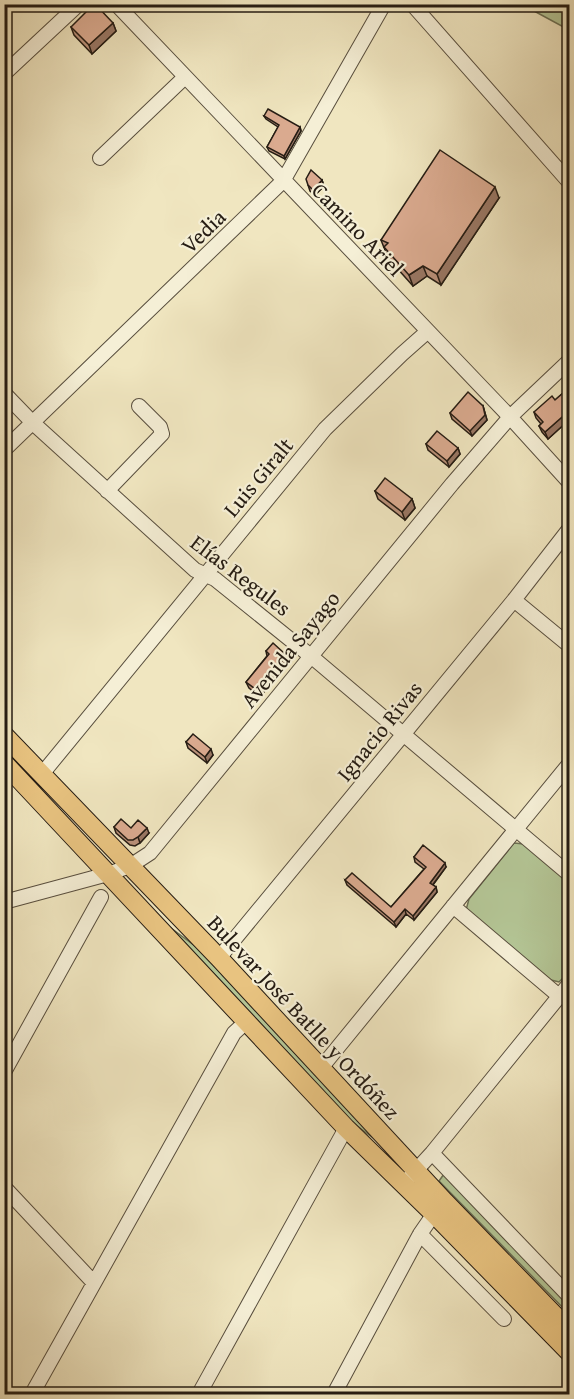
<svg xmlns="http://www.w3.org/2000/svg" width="574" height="1399" font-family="'Gentium Book Plus',serif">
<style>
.green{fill:#b4c696;stroke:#6c7154;stroke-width:1.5}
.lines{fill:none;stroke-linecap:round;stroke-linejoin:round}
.minor-casing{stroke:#584e3e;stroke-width:16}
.major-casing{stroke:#251c13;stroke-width:20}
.minor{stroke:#f5efd6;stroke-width:14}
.major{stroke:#e8c380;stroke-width:18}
.wall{fill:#bb927b;stroke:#251c13;stroke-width:1.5}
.shaded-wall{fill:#997764;stroke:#251c13;stroke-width:1.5}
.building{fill:#daaa8f;stroke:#251c13;stroke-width:1.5}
.labels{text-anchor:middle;stroke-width:4.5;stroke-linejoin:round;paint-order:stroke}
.street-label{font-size:22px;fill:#251c13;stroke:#f5efd6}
</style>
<rect width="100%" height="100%" fill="#f0e6c0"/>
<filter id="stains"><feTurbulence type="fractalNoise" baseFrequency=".00333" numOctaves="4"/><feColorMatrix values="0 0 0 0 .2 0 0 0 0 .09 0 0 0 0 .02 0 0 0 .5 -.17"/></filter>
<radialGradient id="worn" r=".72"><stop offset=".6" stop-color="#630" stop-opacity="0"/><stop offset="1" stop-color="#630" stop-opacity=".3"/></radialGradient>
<path class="green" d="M523 5H569V30Z
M514 843 524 844 569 882V972L559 982 551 980 466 910 469 899Z
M171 928 203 952 381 1144 352 1122Z
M444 1174 569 1304V1314L439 1181Z"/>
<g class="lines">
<g class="minor-casing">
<path id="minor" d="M116 4 510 417 570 483
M412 4 570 183
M4 74 79 4
M100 158 185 77
M4 393 33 423 195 570 215 579 312 657 570 875
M4 450 283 181 384 4
M107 491 162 434 160 427 139 406
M514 600 570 646
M42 774 325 429 402 354 428 331
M4 902 108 874 130 866 150 853 452 484 510 417 570 360
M453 906 559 996
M219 958 514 600 570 528
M321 1068 570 763
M4 1072 101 897
M432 1153 570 1297
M409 1178 432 1153 570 983
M4 1187 94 1283
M420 1234 504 1319
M32 1394 234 1033 246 1022
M199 1394 346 1128
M334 1394 420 1234 438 1208"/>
</g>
<g class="major-casing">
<path id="major" d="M4 735 219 958 445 1202 570 1331
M4 763 346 1128 433 1213 570 1353"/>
</g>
<use href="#minor" class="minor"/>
<use href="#major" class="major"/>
</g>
<path class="wall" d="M113 23 116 31 92 54 74 35 71 27Z
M264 116 300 127 301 131 285 159 269 151 267 147 278 127 266 119Z
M322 180 324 186 315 195 310 191 308 185Z
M499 198 441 285 427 276 413 286 388 258 381 240Z
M570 387V419L548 439 542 432 539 426 541 424 536 418 534 412 555 400Z
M483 406 487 420 472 436 452 419 450 413Z
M426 444 458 448 460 454 449 467 428 450Z
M375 491 412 499 415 508 405 520 378 499Z
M266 651 284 653 286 659 285 665 274 677V679L260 697 249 688 246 682 267 656Z
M186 742 213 755 207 763 188 748Z
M114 827 131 828 149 833 140 843 135 846 130 845 116 833Z
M414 857 446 867 433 885 436 887 437 892 414 920 406 914 396 927 347 885 345 880 391 907 424 869 415 862Z"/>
<path class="shaded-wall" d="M113 23 116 31 92 54 89 45Z
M300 127 301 131 285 159 284 156Z
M322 180 324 186 315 195 313 190Z
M495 187 499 198 441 285 437 274Z
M423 266 427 276 413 286 409 275Z
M483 406 487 420 472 436 470 431Z
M570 410V419L548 439 545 432Z
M458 448 460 454 449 467 447 461Z
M412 499 415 508 405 520 402 512Z
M284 653 286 659 285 665 274 677V679L260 697 258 691Z
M211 749 213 755 207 763 205 757Z
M147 828 149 833 140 843 138 837Z
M445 863 446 867 431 887 430 883Z
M436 887 437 892 414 920 413 916Z
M405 909 406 914 396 927 394 922Z"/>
<path class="building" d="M94 4H95L113 23 89 45 71 27Z
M268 109 300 127 284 156 267 147 279 125 264 116Z
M440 150 495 187 437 274 423 266 409 275 384 247 388 243 381 240Z
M311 170 322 180 313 190 308 185 306 179Z
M570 387V410L545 432 539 426 543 422 534 412 552 396 555 400Z
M468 392 483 406 485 415 470 431 450 413Z
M437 431 458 448 447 461 426 444Z
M385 478 412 499 402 512 375 491Z
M273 643 284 653 283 660 271 672 272 673 258 691 246 682 269 654 266 651Z
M193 734 211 749 205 757 186 742Z
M121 819 131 828 138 820 147 828 138 837 133 840H128L114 827Z
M423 845 445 863 430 883 436 887 413 916 405 909 394 922 345 880 352 873 391 907 426 867 414 857Z"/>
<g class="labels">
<g class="street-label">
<text transform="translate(358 229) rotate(46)" y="8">Camino Ariel</text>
<text transform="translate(203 231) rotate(-44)" y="8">Vedia</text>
<text transform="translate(258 477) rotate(-50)" y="8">Luis Giralt</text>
<text transform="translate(241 575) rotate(37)" y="8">Elías Regules</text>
<text transform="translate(290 649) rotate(-51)" y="8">Avenida Sayago</text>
<text transform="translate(379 731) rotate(-51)" y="8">Ignacio Rivas</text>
<text transform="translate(304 1017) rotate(47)" y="8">Bulevar José Batlle y Ordóñez</text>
</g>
</g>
<rect width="574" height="1399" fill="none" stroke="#f0e6c0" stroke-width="24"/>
<rect x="6" y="6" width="562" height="1387" fill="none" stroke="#251c13" stroke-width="3"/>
<rect x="12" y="12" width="550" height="1375" fill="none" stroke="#251c13" stroke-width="1.5"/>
<rect width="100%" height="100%" filter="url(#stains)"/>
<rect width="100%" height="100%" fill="url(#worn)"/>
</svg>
